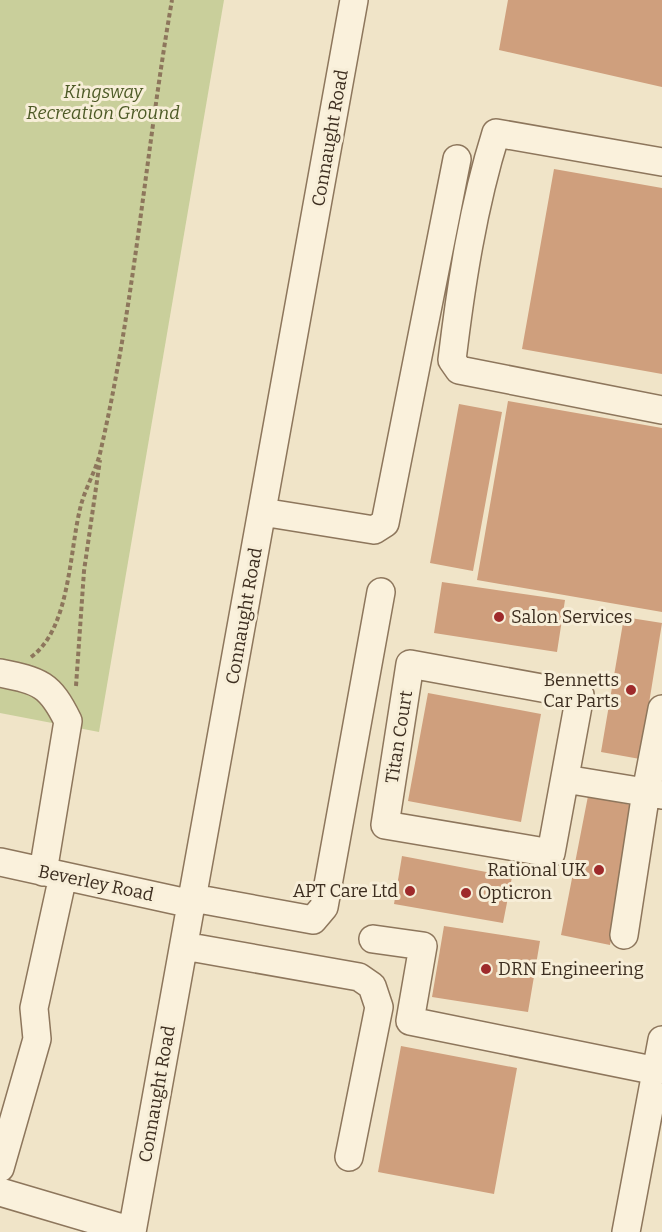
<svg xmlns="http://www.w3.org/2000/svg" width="662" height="1232" font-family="Bitter,serif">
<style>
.green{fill:#c9cf9b}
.building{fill:#cf9f7d}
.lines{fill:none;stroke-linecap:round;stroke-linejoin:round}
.minor-casing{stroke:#8d765c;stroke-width:30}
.path{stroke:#8d765c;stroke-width:4;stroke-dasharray:4.5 3;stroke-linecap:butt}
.minor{stroke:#faf1dc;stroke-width:27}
.poi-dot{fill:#9e2a2b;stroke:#f7eed8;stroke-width:2}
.labels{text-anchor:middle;stroke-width:6;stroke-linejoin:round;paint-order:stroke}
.park-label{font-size:18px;font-style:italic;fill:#4d5a26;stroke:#f7eed8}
.street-label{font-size:18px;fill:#3d2e20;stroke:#f7eed8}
.poi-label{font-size:18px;fill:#3d2e20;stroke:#f7eed8;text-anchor:start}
</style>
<rect width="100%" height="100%" fill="#f0e4c8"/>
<path class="green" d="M0 0H224L99 732 0 713Z"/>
<path class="building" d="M508 0H662V87L499 50Z
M554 169 662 188V374L522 349Z
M508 401 662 428V612L477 580Z
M459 404 502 412 473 571 430 563Z
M442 582 565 600 557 652 434 633Z
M624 617 662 623 640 759 601 752Z
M428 693 541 714 521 822 408 801Z
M588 796 636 806 610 945 561 935Z
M402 856 512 877 503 923 394 904Z
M444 926 540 941 528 1012 432 997Z
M401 1046 517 1068 494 1194 378 1172Z"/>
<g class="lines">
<g class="minor-casing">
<path id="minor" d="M662 162 496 133C473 206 461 285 452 360L459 370 662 410
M262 512 374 530 385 523 457 159
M410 664 580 695 551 853 385 825Z
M0 673C40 681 50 684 68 721L43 872
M565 779 662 795
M0 862 192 904
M193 898 313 920 324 907 381 592
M624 935 646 792 662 709
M373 939 423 946 410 1021 657 1071
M184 946 359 977 372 986 379 1007 349 1157
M0 1168 37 1039 34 1008 63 876
M0 1192 132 1231
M132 1232 354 0
M626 1232 662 1040"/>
</g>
<path class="path" d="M31 657C71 628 69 550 81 505 86 486 97 469 101 449 135 301 146 149 172 0
M76 686 84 571 100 460"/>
<use href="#minor" class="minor"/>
</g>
<g class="poi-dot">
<circle cx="499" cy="617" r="6"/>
<circle cx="631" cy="690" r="6"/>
<circle cx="599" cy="870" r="6"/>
<circle cx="410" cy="891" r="6"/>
<circle cx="466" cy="893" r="6"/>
<circle cx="486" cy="969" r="6"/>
</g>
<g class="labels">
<g class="park-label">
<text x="103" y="98">Kingsway<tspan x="103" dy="21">Recreation Ground</tspan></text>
</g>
<g class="street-label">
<text transform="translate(330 138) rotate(-80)" y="6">Connaught Road</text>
<text transform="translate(244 616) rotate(-80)" y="6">Connaught Road</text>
<text transform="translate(399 737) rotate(-81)" y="6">Titan Court</text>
<text transform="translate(96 883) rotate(12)" y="6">Beverley Road</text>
<text transform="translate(157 1094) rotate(-80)" y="6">Connaught Road</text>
</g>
<g class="poi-label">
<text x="511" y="623">Salon Services</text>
<text x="619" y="686" text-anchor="end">Bennetts<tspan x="619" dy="21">Car Parts</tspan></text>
<text x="587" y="876" text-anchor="end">Rational UK</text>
<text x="398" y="897" text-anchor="end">APT Care Ltd</text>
<text x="478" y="899">Opticron</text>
<text x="498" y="975">DRN Engineering</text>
</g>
</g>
</svg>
